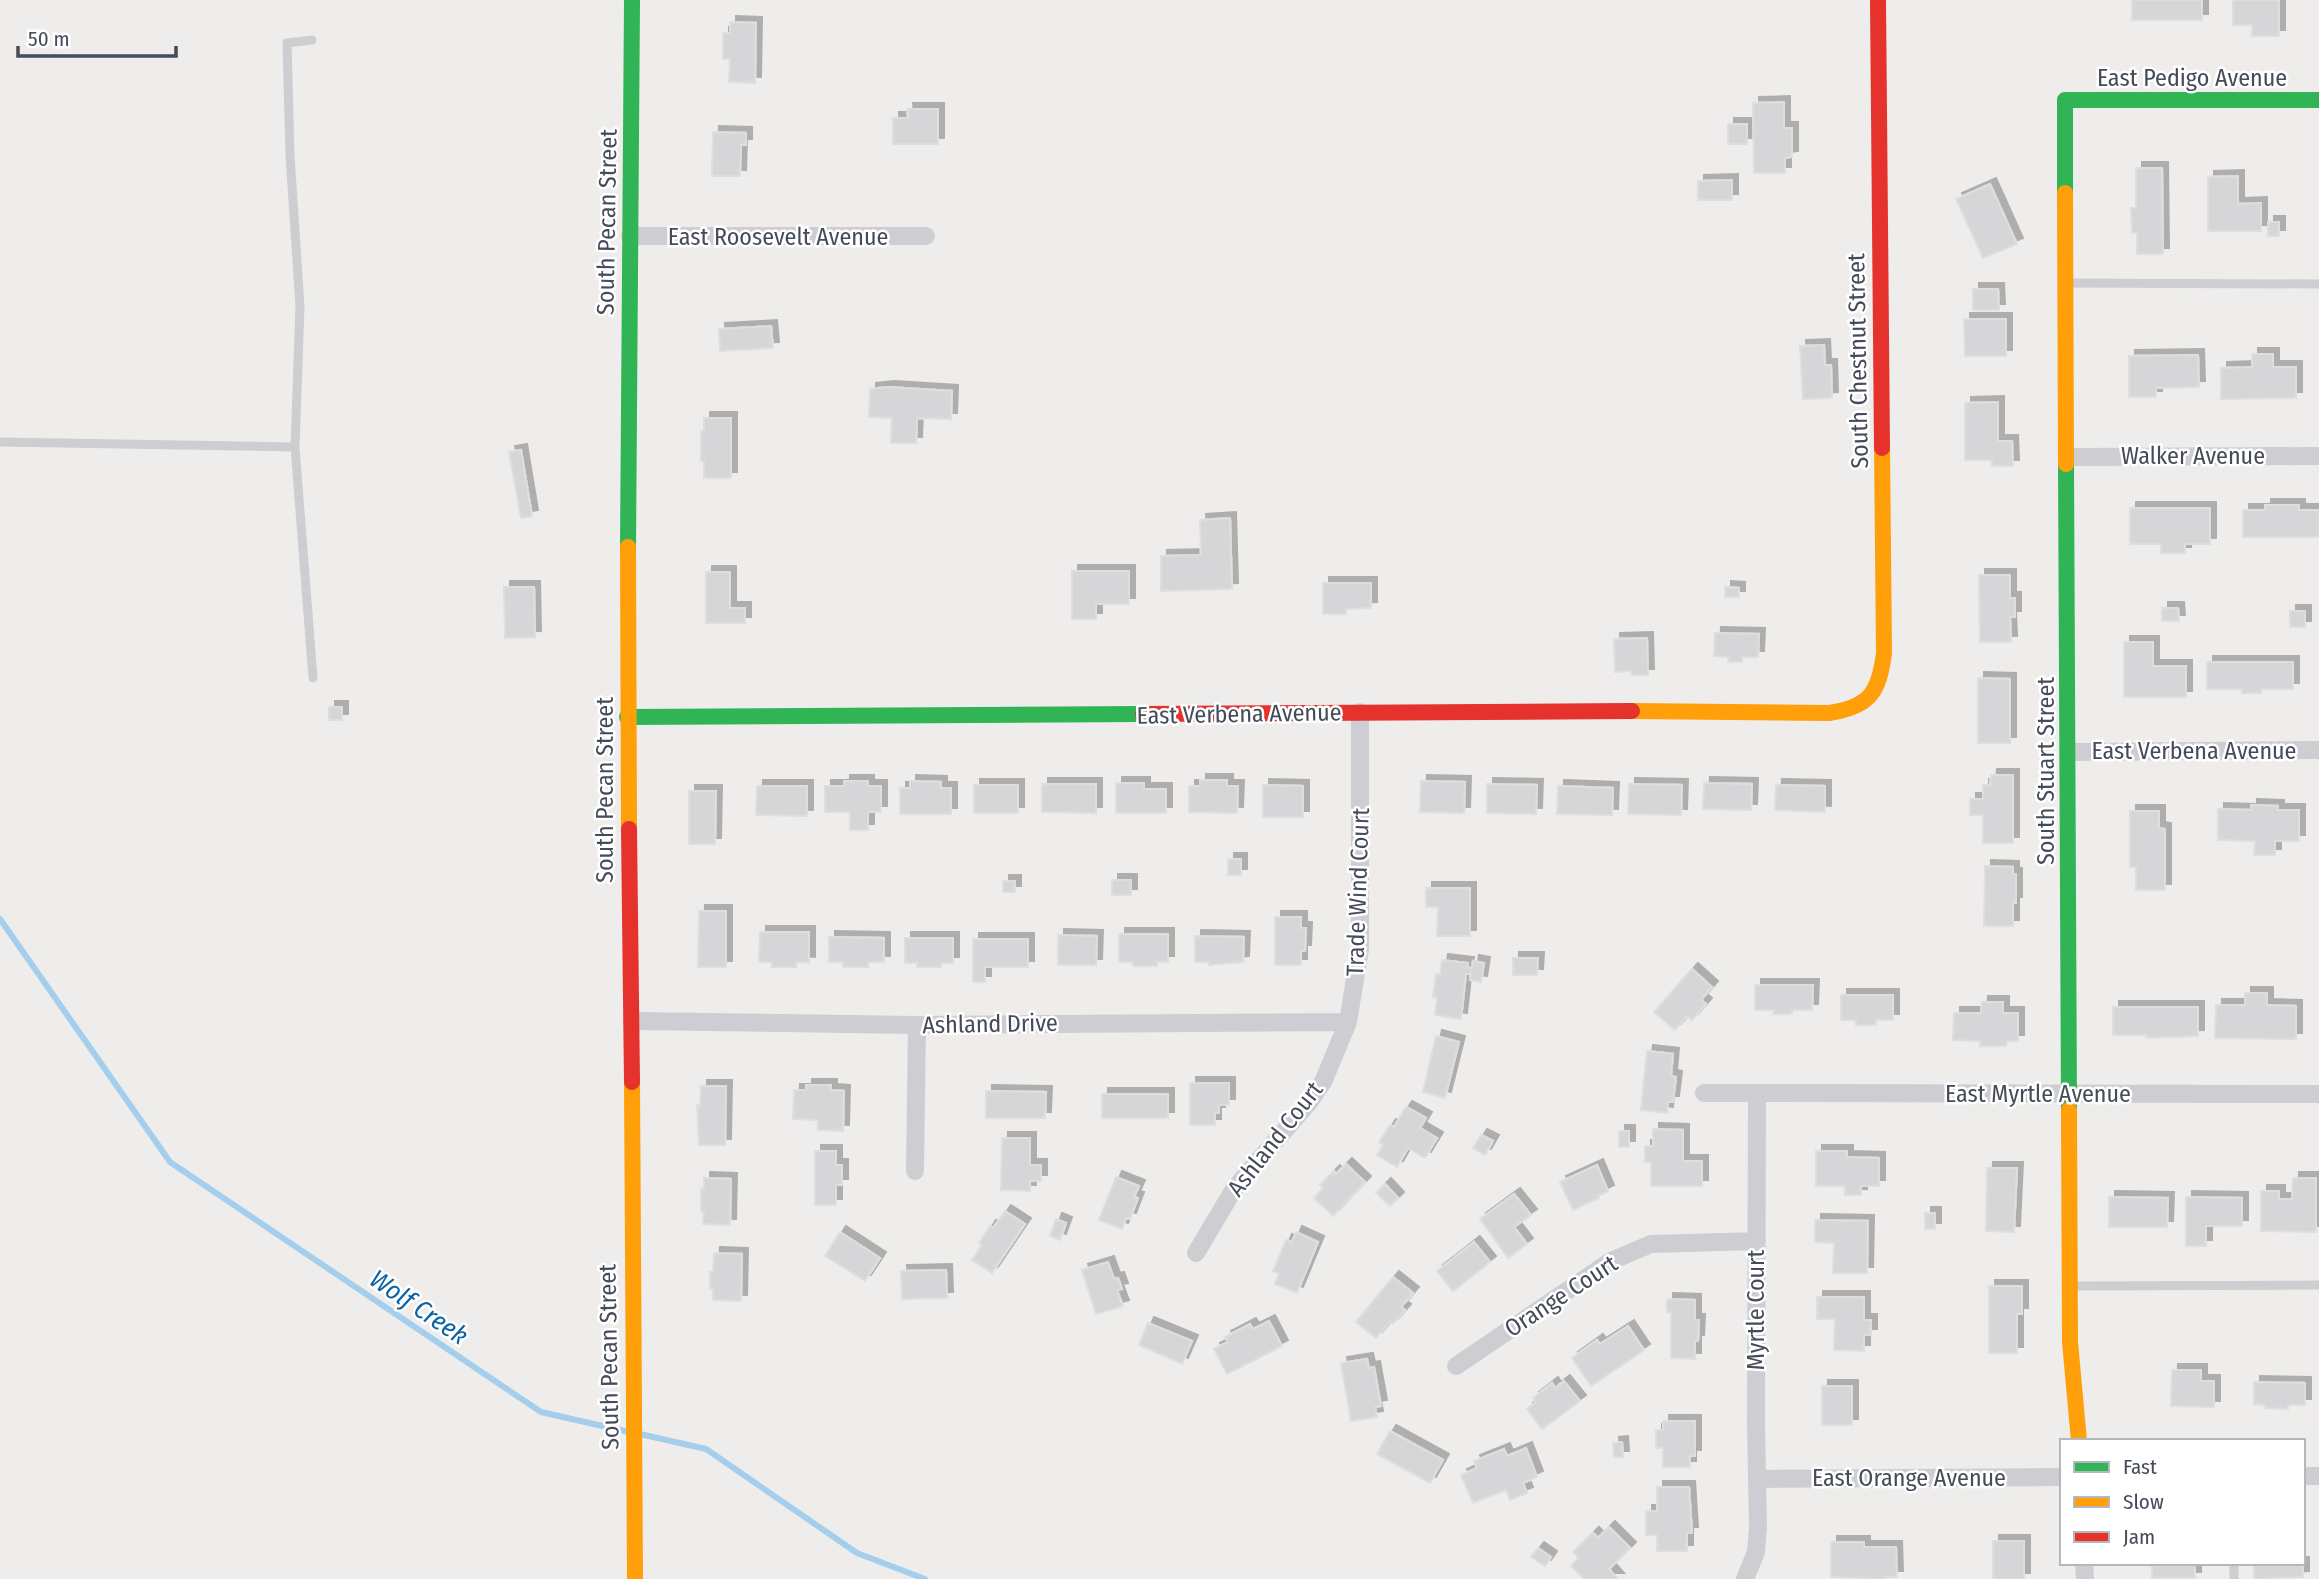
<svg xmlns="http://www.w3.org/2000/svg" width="2319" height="1579" font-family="'Fira Sans Condensed',sans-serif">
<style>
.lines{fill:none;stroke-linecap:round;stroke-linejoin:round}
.stream{stroke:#a4ceeb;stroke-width:6}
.building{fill:#d6d6d8;stroke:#dfdedf;stroke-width:2;filter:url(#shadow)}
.lane{stroke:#ceced2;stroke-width:9}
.street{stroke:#ceced2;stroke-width:18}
.fast{stroke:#30b455;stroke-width:16}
.slow{stroke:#ff9f0a;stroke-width:16}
.jam{stroke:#e5322d;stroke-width:16}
.labels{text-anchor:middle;stroke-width:5;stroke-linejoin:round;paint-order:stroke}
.street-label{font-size:24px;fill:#444b59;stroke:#fff}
.water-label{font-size:26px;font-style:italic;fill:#0c63a4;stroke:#fff}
</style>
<defs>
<filter id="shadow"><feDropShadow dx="6" dy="-6" stdDeviation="0" flood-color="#0004"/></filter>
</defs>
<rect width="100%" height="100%" fill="#eeedec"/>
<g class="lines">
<path class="stream" d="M0 919 170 1162 541 1412 629 1432
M640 1434 706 1449 857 1553 925 1579"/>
</g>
<path class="building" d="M2132 0H2202V20H2132Z
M2233 0H2279V36H2252V25H2233Z
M730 22 756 23 755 83 729 82 730 59H723V33H730Z
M1784 102V128H1792V157L1785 158V173H1754L1753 103Z
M907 109H938V144H893V118H908Z
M1728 124H1747V144H1728Z
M713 132 746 133V145H741L740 176H712Z
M2136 168H2162L2163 254H2137V233H2132L2131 208H2136Z
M2238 176V204L2261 203V231H2208V177Z
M1732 180V200H1698V181Z
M1990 184 2017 244 1983 258 1956 199Z
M2268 222H2279V236H2268Z
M1973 289H1998L1999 310H1973Z
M1964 319H2006V356H1965Z
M771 326 773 348 720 351 719 329Z
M1824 345 1825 365H1831L1832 398 1803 399 1800 346Z
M2252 354H2273V367H2296V398L2221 399V368L2252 367Z
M2198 355 2199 387 2156 388V397H2129V356Z
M888 387 952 391 951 419 917 418 916 443H891L892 418 869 417 870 389Z
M1998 402V441H2012L2013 466H1992V460H1965V403Z
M704 418H731V478H704V461H701V431H704Z
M521 450 532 516 521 518 509 452Z
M2265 505H2299V510H2319V537H2243V510H2265Z
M2130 508H2210V544H2185V553H2161V544H2130Z
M1230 518 1232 589 1161 591V556L1201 555 1200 520Z
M1072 571H1129V604H1096V619H1072Z
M706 572H730V608H745V623H706Z
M1979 575H2010V598H2015V617H2010L2011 642H1980Z
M1323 583H1371V608L1346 609V614H1323Z
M504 587H534L535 637 505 638Z
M1725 587 1739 588V597H1725Z
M2162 608H2178L2179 621H2162Z
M2290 611H2305V627H2290Z
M1715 633 1759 634 1758 657H1742V662H1728L1729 657 1714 656Z
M1647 638 1648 675H1632L1631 671 1615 672 1614 639Z
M2124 642H2153V666H2186V697H2124Z
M2207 662H2293V689H2261V693H2242V689H2207Z
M1978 678 2010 679V743H1978Z
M329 707H342V720H329Z
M1991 775H2013V843H1983V815H1970V799H1983V785H1990Z
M1200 780H1227V786H1238L1237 813 1189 812V786H1200Z
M844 781H868V786H881V812H868V830H850V812H825V786H844Z
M910 781 941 782V788H951V814H900V788H910Z
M1421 781 1465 782 1464 813 1420 812Z
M1116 783H1144V789H1166V813H1116Z
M1704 783 1752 784 1751 810 1703 809Z
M1042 784H1096V813L1042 812Z
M1487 784 1537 785 1536 814 1487 813Z
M1629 784 1682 785 1681 815 1628 814Z
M974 785H1018V813H974Z
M1263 785 1303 786V817H1263Z
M1776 785 1825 786V812L1775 810Z
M757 786H807V816L756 815Z
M1558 786 1613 788 1612 815 1557 814Z
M689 791H716L715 844H689Z
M2251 805 2278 806V810H2299V841H2275V855H2254L2255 841 2218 840V809L2251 810Z
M2130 811H2159V828L2165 829V890H2136V867H2130Z
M1228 859H1241V875H1228Z
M1985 866 2013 867V874H2016V903H2013V926H1984Z
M1112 880H1131V895H1112Z
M1003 881H1015V892H1003Z
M1426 888H1470V936H1437L1438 907H1426Z
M699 911H726V967H698Z
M1275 917H1301V928H1306L1305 951H1301V965H1275Z
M760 932H809V963L796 962V967H772V962H759Z
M1119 934H1168V962H1157V966H1133V962H1119Z
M1058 935 1097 936 1096 965H1058Z
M1195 936 1244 937 1243 962 1209 965V962H1195Z
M829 937 884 938V962H868V967H843V962H829Z
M905 938H953V963H941V967H917V963H905Z
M973 939H1028V967H985V982H973Z
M1513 958H1538L1537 975H1513Z
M1442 960 1468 963 1467 967 1472 968 1473 961 1484 963 1481 982 1470 980 1471 974H1466L1461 1019 1435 1015 1437 997H1433L1436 974 1440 975Z
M1692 969 1712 987 1701 1000 1706 1004 1692 1020 1687 1016 1675 1030 1654 1012Z
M1755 985H1813L1812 1010H1792V1014H1773L1774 1010H1755Z
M2245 993H2267V1005L2296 1006V1039L2215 1038 2216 1005H2245Z
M1841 995H1893V1020H1876V1025H1856V1020H1841Z
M1982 1002H2003V1013H2018V1041H2007L2006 1046H1980V1041L1953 1040 1954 1013H1981Z
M2113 1007H2198V1036L2146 1038V1035H2113Z
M1436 1036 1459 1042 1445 1098 1423 1092Z
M1647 1051 1673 1054 1671 1076 1676 1077 1673 1102H1668L1667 1113 1641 1110Z
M1190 1083H1229V1105H1219V1113H1215V1125H1190Z
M806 1085H831V1090L844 1091 843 1131 818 1130V1120L793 1119 794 1090H806Z
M701 1086H726L725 1145H699L697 1105 700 1106Z
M986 1091 1046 1092 1045 1118H986Z
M1102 1094H1168V1118H1102Z
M1406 1107 1426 1118 1420 1128 1437 1138 1425 1158 1408 1148 1397 1167 1377 1155 1383 1145 1379 1142 1390 1125 1394 1127Z
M1653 1129 1683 1130V1161H1702V1186H1651V1162H1645V1146H1653Z
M1619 1131H1629V1147H1619Z
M1481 1135 1493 1141 1485 1155 1473 1148Z
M1002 1138H1030V1165H1041V1181H1030V1191L1001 1190Z
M815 1151H836V1165H842V1185H836V1205H815Z
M1816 1151H1847V1157L1879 1158V1186H1861V1195H1845V1186H1816Z
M1346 1164 1365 1182 1333 1216 1314 1198 1323 1188 1320 1185 1334 1171 1336 1174Z
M1597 1165 1608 1191 1598 1196 1599 1198 1573 1210 1560 1182Z
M1987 1168H2017L2014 1232 1986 1231Z
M1116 1177 1139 1186 1134 1197 1138 1198 1130 1219 1126 1218 1122 1229 1099 1220Z
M704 1178 731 1179 730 1225 703 1224 704 1212H701V1189H704Z
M2293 1178H2316V1232L2261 1231V1191H2279V1199H2292Z
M1385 1184 1398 1198 1390 1206 1376 1193Z
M1514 1194 1531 1215 1514 1227 1527 1244 1508 1258 1480 1219Z
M2109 1197 2168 1198 2167 1227H2109Z
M2186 1197 2242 1198V1226H2206V1246H2186Z
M1005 1211 1025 1224 992 1273 972 1260 982 1245 979 1243 990 1226 993 1228Z
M1925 1213H1935V1229H1925Z
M1056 1219 1066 1223 1060 1240 1050 1236Z
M1815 1220 1868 1221 1867 1273H1833L1834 1243 1815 1242Z
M840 1232 880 1258 865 1281 825 1256Z
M1296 1232 1318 1242 1297 1293 1275 1284 1279 1274 1273 1271 1286 1240 1292 1242Z
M1474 1242 1490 1262 1453 1291 1437 1271Z
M714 1253 742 1254 741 1301 713 1300V1289H710V1272H713Z
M1108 1262 1114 1279 1118 1278 1122 1289 1117 1290 1123 1306 1096 1314 1082 1270Z
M946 1270 947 1298 902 1299 901 1271Z
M1393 1277 1413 1293 1401 1307 1405 1310 1393 1324 1390 1321 1376 1338 1356 1322Z
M1989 1286H2022V1314H2017V1353H1989Z
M1817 1297H1864V1320H1871V1335H1864V1351L1834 1350 1835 1319H1817Z
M1667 1299 1695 1300V1320H1699L1698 1341H1695V1359L1671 1358V1312H1667Z
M1269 1321 1282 1346 1227 1374 1214 1349 1228 1342 1225 1337 1250 1324 1253 1329Z
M1148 1323 1192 1341 1182 1364 1139 1345Z
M1628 1326 1644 1350 1591 1386 1572 1358 1597 1340 1600 1344Z
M1367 1359 1369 1368 1374 1367 1381 1406 1375 1407 1377 1417 1351 1421 1341 1363Z
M2172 1370H2201V1381H2214V1407L2171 1406Z
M1564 1381 1580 1401 1542 1429 1527 1409 1536 1402 1533 1398 1552 1383 1555 1388Z
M2254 1382 2305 1383V1405H2288V1409L2265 1408V1405L2254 1404Z
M1822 1386H1852V1425H1822Z
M1663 1421H1695V1456H1690V1467H1663V1448H1656V1430H1663Z
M1390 1431 1443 1460 1430 1483 1377 1454Z
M1622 1442 1623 1457H1614L1613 1443Z
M1526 1448 1537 1477 1523 1483 1527 1493 1510 1500 1506 1490 1473 1503 1461 1475 1477 1468 1474 1461 1504 1449 1507 1456Z
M1657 1487H1689L1692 1533H1687V1551H1657V1535H1646V1511H1657Z
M1609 1527 1630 1548 1609 1569 1618 1579H1584L1571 1566 1579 1558 1573 1552 1593 1533 1598 1538Z
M1993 1541H2024V1579H1993Z
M1831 1542H1864V1547H1896L1897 1577H1885V1579L1831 1577Z
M1538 1548 1551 1557 1545 1566 1531 1557Z
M2152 1563H2195V1578H2152Z
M2254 1563H2303V1577L2254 1579Z"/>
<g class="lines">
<path class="lane" d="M312 40 287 43 290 155 300 307 295 447 313 678
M2066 283 2319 284
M0 442 295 447
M2072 1286 2319 1285
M2234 1563V1579"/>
<path class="street" d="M630 236H926
M2067 457 2319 456
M2069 752 2319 750
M632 1021 917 1025 1348 1022
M1704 1093 2319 1094
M915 1171 917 1025
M1196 1253 1234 1189 1310 1101 1323 1082 1348 1022 1360 949V712
M1456 1366 1611 1261 1651 1244 1757 1241
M2303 1476H2319
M1757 1479 2062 1477
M2084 1563 2085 1579
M1745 1579 1756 1552 1758 1527 1756 1424 1757 1093"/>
<path class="fast" d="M2065 193V100H2319
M2066 464 2069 1110
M628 547 632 0
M627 717 1143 714"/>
<path class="slow" d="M2065 193 2066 464
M628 547 629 829
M1632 711 1829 713C1870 707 1879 692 1884 653L1882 448
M632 1082 635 1579
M2069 1110 2070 1342 2079 1441"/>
<path class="jam" d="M1878 0 1882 448
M1143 714 1632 711
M629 829 632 1082"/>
</g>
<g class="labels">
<g class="street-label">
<text x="2192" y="86">East Pedigo Avenue</text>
<text transform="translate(607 222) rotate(-89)" y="8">South Pecan Street</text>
<text x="778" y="245">East Roosevelt Avenue</text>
<text transform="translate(1858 361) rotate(-91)" y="8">South Chestnut Street</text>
<text x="2193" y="464">Walker Avenue</text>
<text transform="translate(1239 714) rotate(-1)" y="8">East Verbena Avenue</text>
<text x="2194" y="759">East Verbena Avenue</text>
<text transform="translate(2046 771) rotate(-90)" y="8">South Stuart Street</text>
<text transform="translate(605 790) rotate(-90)" y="8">South Pecan Street</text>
<text transform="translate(1358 892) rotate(-88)" y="8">Trade Wind Court</text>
<text transform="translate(990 1024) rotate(-1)" y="8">Ashland Drive</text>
<text x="2038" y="1102">East Myrtle Avenue</text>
<text transform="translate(1275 1139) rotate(-52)" y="8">Ashland Court</text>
<text transform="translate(1561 1296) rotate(-33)" y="8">Orange Court</text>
<text transform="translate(1756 1310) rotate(-90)" y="8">Myrtle Court</text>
<text transform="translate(609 1357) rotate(-91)" y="8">South Pecan Street</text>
<text x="1909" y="1486">East Orange Avenue</text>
</g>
<g class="water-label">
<text transform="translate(419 1307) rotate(34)" y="9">Wolf Creek</text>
</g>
</g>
<rect x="2060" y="1439" width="245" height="126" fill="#ffffff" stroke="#b4b7bd" stroke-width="2"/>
<rect x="2074" y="1462" width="35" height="10" fill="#30b455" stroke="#b4b7bd" stroke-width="2"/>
<text x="2123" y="1474" font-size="21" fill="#444b59">Fast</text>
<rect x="2074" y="1497" width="35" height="10" fill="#ff9f0a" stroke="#b4b7bd" stroke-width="2"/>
<text x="2123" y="1509" font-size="21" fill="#444b59">Slow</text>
<rect x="2074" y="1532" width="35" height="10" fill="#e5322d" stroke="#b4b7bd" stroke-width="2"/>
<text x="2123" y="1544" font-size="21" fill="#444b59">Jam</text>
<path d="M18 46v10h158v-10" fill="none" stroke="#444b59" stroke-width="3.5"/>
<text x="28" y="46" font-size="21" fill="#444b59" stroke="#ffffff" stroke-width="5" paint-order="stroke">50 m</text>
</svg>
